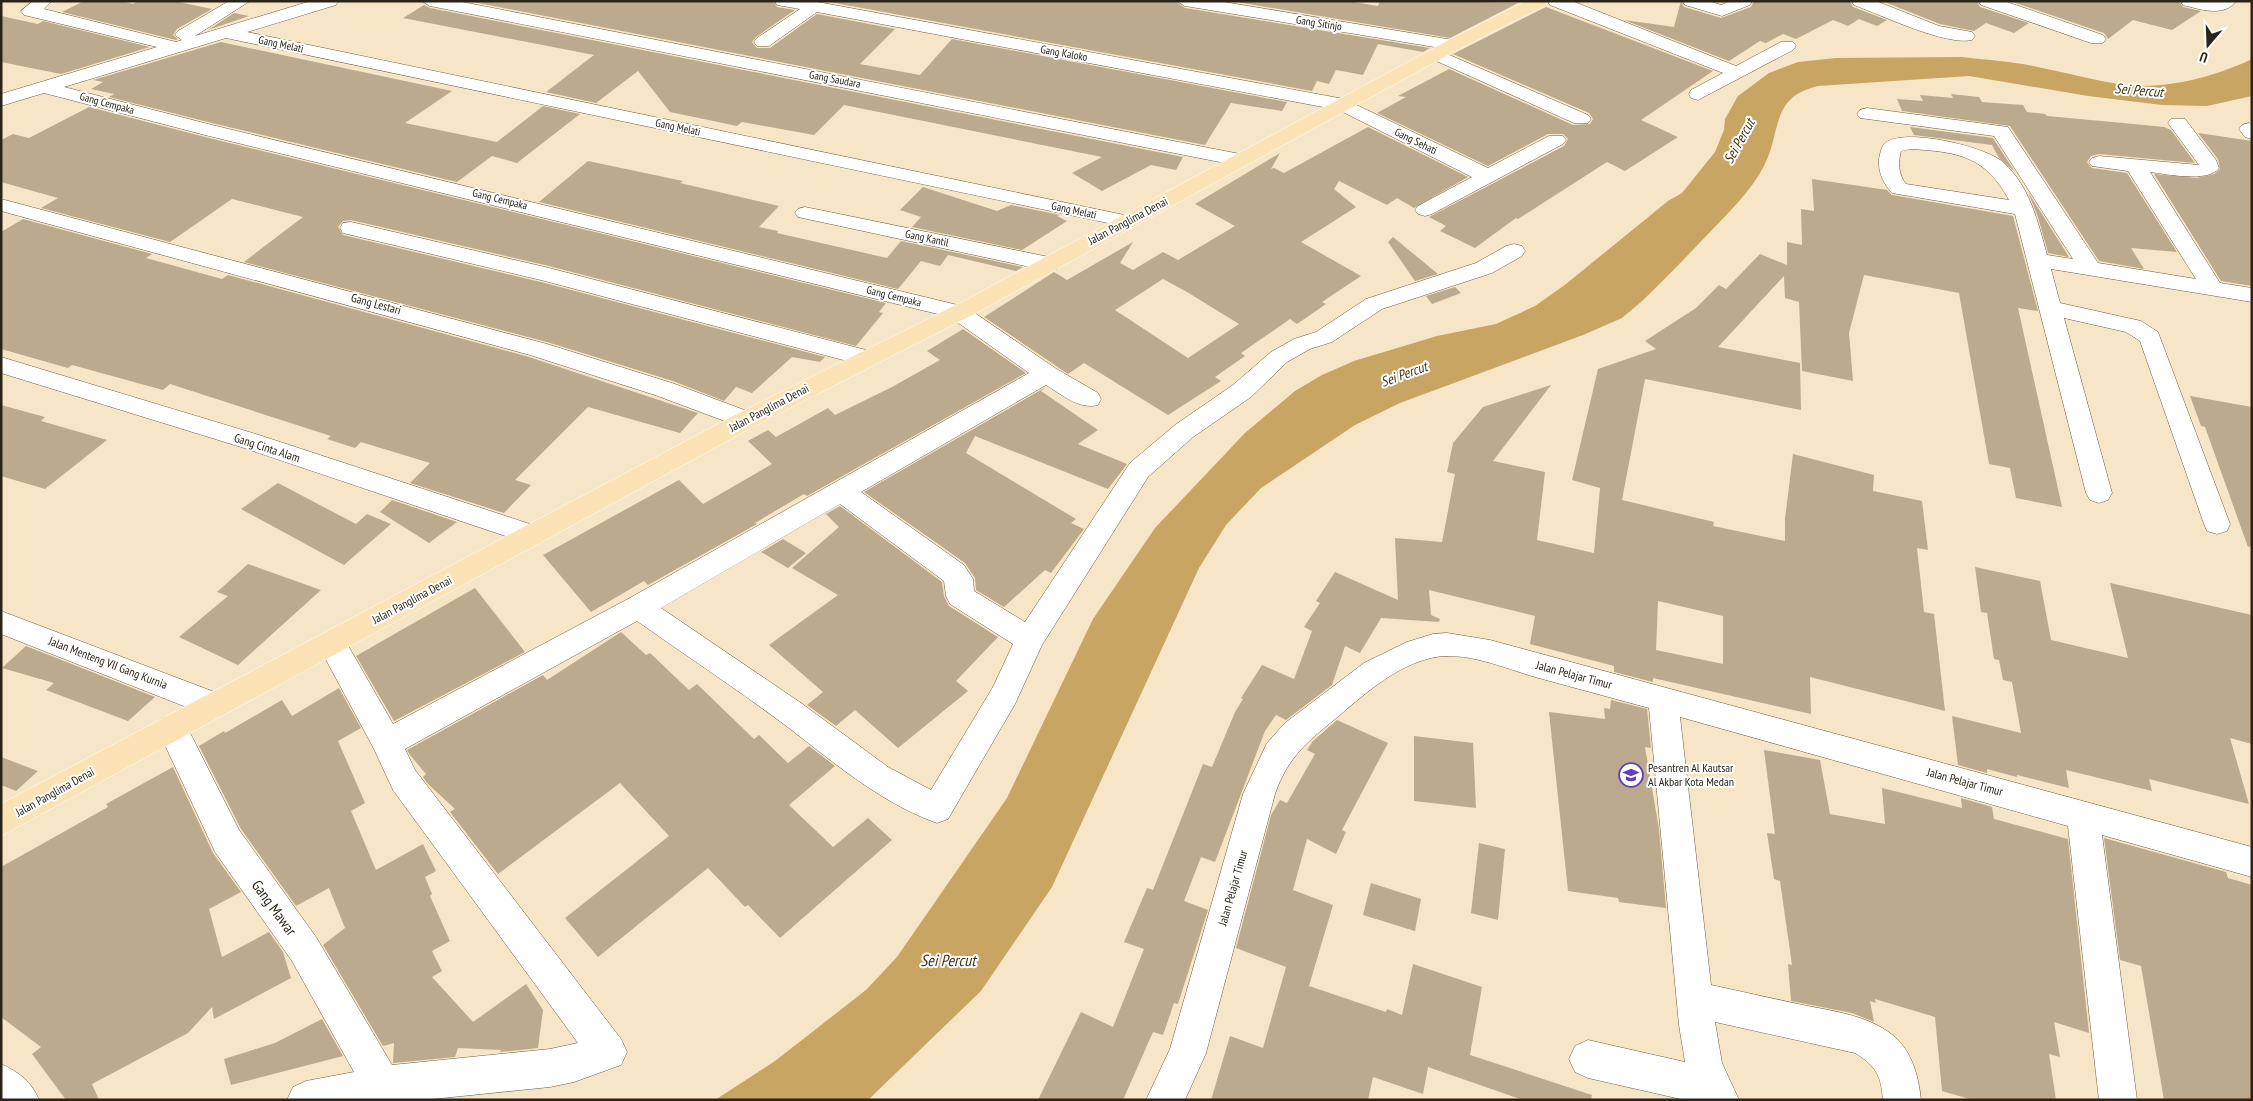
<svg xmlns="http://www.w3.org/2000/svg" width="2253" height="1101" font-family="'PT Sans Narrow',sans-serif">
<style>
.water{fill:#c9a564}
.building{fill:#bbaa8d;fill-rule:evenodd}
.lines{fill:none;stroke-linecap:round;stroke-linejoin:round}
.minor-casing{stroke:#6c5d42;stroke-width:1}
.major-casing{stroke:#fff;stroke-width:1}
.minor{fill:#fff;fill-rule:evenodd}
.major{fill:#fce3b5;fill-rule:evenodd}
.labels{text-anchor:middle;stroke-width:4;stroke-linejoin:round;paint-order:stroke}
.far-street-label{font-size:11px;fill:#2a2418;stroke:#fff}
.street-label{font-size:12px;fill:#2a2418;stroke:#fff}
.poi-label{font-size:12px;fill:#2a2418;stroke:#fff;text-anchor:start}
.water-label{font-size:14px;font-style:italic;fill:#413114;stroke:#fff}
.near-street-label{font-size:15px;fill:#2a2418;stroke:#fff}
.near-water-label{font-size:16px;font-style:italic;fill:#413114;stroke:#fff}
</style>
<rect width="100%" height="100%" fill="#f7e5c7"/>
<path class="water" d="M1962 57C1985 60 2010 61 2033 66 2064 72 2095 81 2126 85 2168 89 2214 77 2252 59V96L2207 106 2162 105 2088 96 1969 76 1818 86C1770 97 1782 131 1764 166 1751 191 1731 210 1711 231 1688 255 1665 279 1641 302L1622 318 1583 335 1400 403 1355 425 1261 488 1226 525 1199 568 1052 887 981 991 868 1100H715L775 1061 866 990 897 957 1007 798 1093 619 1155 528 1245 433 1295 391 1322 375 1354 361 1437 336 1496 324 1535 306 1566 284 1668 201 1682 193 1715 152 1724 130 1725 119 1738 96 1769 73 1798 62 1836 58Z"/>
<path class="building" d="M84 1H121L133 4 138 1H174L212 9 177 29 173 35 178 39 176 40 62 12Z
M468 1H773L777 7 795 10 756 37 752 42 757 48H770L817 14 895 29 860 64 920 75 952 39 1287 102 1282 111 1231 103 1205 145Z
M824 1H1175L1185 8 1430 48 1423 52 1378 44 1363 75 1336 70 1329 84 1317 81 1312 91Z
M1231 1H1348L1378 6 1380 1 1518 3 1450 38Z
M1681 1 1684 7 1721 18 1751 7 1754 1H1850L1853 7 1887 20 1877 26 1859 19 1848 26 1833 20 1796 39 1783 34 1766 43 1760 41 1729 61 1624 20 1674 27Z
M1882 1H1977L1980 7 2029 23 2014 33 1986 23 1974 31 1940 24Z
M2010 1H2179L2183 7 2201 11 2172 30 2133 20 2108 39 2104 33Z
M424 5 430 8 1183 157 1176 170 1151 165 1102 191 1072 173 1102 157 844 105 814 135 742 122 737 126 670 112 638 71 596 103 546 92 594 55 403 18Z
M1546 7 1713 71 1641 120 1678 137 1625 171 1607 162 1518 219 1516 218 1475 248 1440 231 1446 226 1429 217 1564 146 1568 139 1563 134H1548L1488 166 1377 113 1406 97 1398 96 1449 69 1573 125 1590 124 1593 119 1589 113 1453 54Z
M234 13 249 16 208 30Z
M1 16 38 24 43 21 150 47 61 74 1 62Z
M221 42 452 91 405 123 497 142 543 106 580 114 517 163 492 156 457 182 212 123 109 97 114 94 91 89 103 82 93 80Z
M1951 94 1979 97 1982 102 2023 105 2027 112 2045 114 2047 116 2123 123 2164 127 2171 130 2195 163 2099 154 2091 156 2087 162 2092 168 2127 173 2177 252 2131 248 2144 269 2099 261 2010 126 1902 111 1897 99 1923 101 1920 95 1953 98Z
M89 107 209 138 886 303 879 312 883 313 856 346 545 265 351 220 343 221 338 227 343 235 541 282 825 357 820 362 792 357 752 393 736 387 724 401 673 381 547 342 244 262 303 217 232 199 170 242 41 208 58 198 1 182V140L13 134 29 138Z
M1368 127 1468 177 1414 208 1397 198 1387 205 1339 181 1334 189 1356 207 1301 242 1361 276 1322 302 1326 304 1297 324 1290 319 1241 353 1245 356 1215 377 1221 381 1168 415 1084 363 1068 374 984 317 1054 272 1067 280 1133 242 1120 263 1133 270 1163 252 1178 260 1235 226 1195 204 1280 153 1271 169 1274 168 1284 173ZM1163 279 1187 292 1239 324 1188 358 1115 310Z
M1910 127 1993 138 2015 172 1999 158 1992 145 1914 135Z
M2198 133 2252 141V286L2221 281 2154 174 2197 178 2214 174 2220 169 2218 159Z
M588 161 683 181 680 183 779 206 759 227 778 231 777 233 887 258 901 241 1023 267 1016 271 948 255 940 266 921 261 898 289 539 202Z
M1812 179 1887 190 1892 195 2013 216 2038 311 2018 308 2062 507 2016 498 2010 468 1989 464 1959 293 1864 275 1849 333 1853 381 1802 371 1799 302 1785 298 1784 276 1718 347 1800 363 1801 410 1645 379 1622 500 1714 522 1713 526 1785 541V519L1793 454 1874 475 1873 491 1922 501 1928 550 1917 548 1924 612 1934 614 1945 711 1810 677 1811 714 1653 678V682L1614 672V666L1530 644 1535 616 1429 590 1431 615 1440 619 1439 622 1381 618 1360 653 1345 646 1332 685 1286 720 1276 715 1265 731 1215 862 1201 857 1184 901 1208 910 1178 1004 1174 1003 1163 1035 1153 1032 1123 1100H1038L1081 1012 1113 1027 1144 949 1124 942 1147 888 1153 890 1203 764 1212 767 1235 712 1243 699 1241 698 1262 665 1294 679 1312 631 1304 627 1320 603 1316 601 1335 572 1398 600 1395 538 1442 542 1455 474 1447 472 1453 443 1483 407 1551 385 1493 461 1545 472 1537 540 1594 553 1600 488 1572 480 1598 369 1656 349 1645 341 1696 308 1719 285 1726 289 1760 254 1787 265V242L1802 245 1801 209 1814 211ZM1658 601 1723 616V664L1656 650Z
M923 187 997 211 1011 205 1060 215 1057 216 1067 221 1022 250 912 227 921 217 900 210Z
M2028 192 2069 257 2048 253 2038 217Z
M23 219 152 254 146 258 222 279 228 275 529 357 698 413 680 433 588 407 515 480 531 485 504 513 410 483 430 463 361 442 355 448 327 439 331 436 170 384 163 390 72 365 68 368 1 349V232Z
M1393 237 1438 274 1415 281 1388 242Z
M1455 287 1461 293 1432 304 1426 296Z
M963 329 1026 373 807 496 804 494 755 523 757 524 648 585 644 581 591 612 543 555 679 480 703 504 772 464 748 441 768 430 776 437 828 408 835 415 892 387 940 360 927 351Z
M1046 387 1041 391 1098 430 1078 444 1127 464 1108 489 975 436 966 453 1076 519 1071 523 1084 529 1051 573 1045 570 1004 607 976 590 975 578 965 563 864 492Z
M2190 396 2252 407V546L2248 547 2205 427 2201 426Z
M1 405 45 417 41 421 107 440 45 489 1 476Z
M278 483 356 524 367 514 391 524 344 565 241 509Z
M392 500 457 522 429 543 380 512Z
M840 506 942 582 944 596 949 606 998 637 956 681 968 691 898 748 855 710 836 726 807 705 823 692 769 645 838 595 792 568 839 527 826 514Z
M783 539 806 553 788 568 761 552Z
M248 564 321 590 238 665 179 637 228 596 217 592Z
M1975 567 2040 581 2051 640 2128 658 2110 583 2252 615V744L2230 738 2249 804 2149 779 2152 791 2066 770 2069 788 2017 775V777L1987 769V773L1958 765 1952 716 2021 733 2012 682 2003 680 1999 660 1994 659 1987 613 1981 612Z
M475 588 525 652 394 721 356 656Z
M621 632 646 655 650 653 689 690 697 684 754 739 759 735 788 763 809 746 835 766 789 805 833 847 868 818 892 840 780 938 748 905 745 907 708 868 598 957 565 918 669 836 620 783 498 874 450 812 455 809 427 783 423 777 426 774 410 755 407 750 543 675 547 680Z
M26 646 155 697 128 721 46 690 54 683 2 668Z
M339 688 361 728 338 741 365 803 351 811 376 870 423 844 436 871 425 877 432 894 430 896 450 941 432 951 442 971 432 977 473 1022 526 984 543 1010 538 1048 500 1052 501 1050 458 1048 455 1057 393 1063 394 1043 383 1046 323 945 345 928 329 888 296 906 241 829 199 746 224 731 225 733 282 700 292 716Z
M1611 700 1647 709 1651 748 1645 747 1659 829 1666 908 1619 902 1618 898 1568 891 1549 712 1605 719 1604 708 1610 709Z
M1337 720 1388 743 1342 830 1346 832 1336 854 1307 839 1293 890 1333 905 1309 986 1386 1012 1387 1009 1402 1015 1413 964 1482 987 1470 1055 1592 1095 1591 1100H1523L1428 1067 1423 1094 1373 1077 1368 1100H1211L1230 1036 1263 1048 1286 967 1236 948 1271 815 1280 800 1287 803 1315 754 1307 750 1313 741Z
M1414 736 1473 743 1476 808 1414 801Z
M1764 750 1820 760 1830 814 1885 824 1882 788 1962 808 1961 798 1992 807 1994 819 2068 839 2089 1033 2054 1022 2060 1057 2049 1054 2056 1100H1973L1942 1091 1935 1017 1875 999 1876 1003 1870 1001 1874 1022 1852 1013 1791 1001 1788 964 1792 965 1780 881 1774 879 1767 833 1775 834Z
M1 757 38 771 16 791 1 785Z
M173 767 213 853 241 892 209 909 222 957 269 932 283 952 291 978 214 1019 212 1007 188 1033 92 1084 99 1100H66L32 1054 41 1047 1 1017V867L108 807 106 804Z
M2104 838 2226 872 2228 878 2252 885V1100H2164L2141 966 2120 960Z
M1479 843 1505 849 1498 920 1471 913Z
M1371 883 1421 899 1415 931 1363 915Z
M322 1019 343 1056 231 1085 224 1059 275 1043Z"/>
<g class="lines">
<g class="minor-casing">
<path id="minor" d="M33 1H52L44 9 176 42 182 40 175 35 178 31 229 1H250L195 36 311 1H338L336 5 247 32 1134 217 1138 221 1134 225 1127 227 226 38 64 87 212 125 966 307 1055 368 1098 393 1101 399 1098 405C1079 410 1061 394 1046 385L861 492 964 565 973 579 974 591 1025 622 1130 463 1175 425 1233 385 1271 352 1294 339 1316 332 1366 299 1476 263 1506 246 1514 244 1522 246 1525 251 1522 256 1492 273 1382 309 1332 342 1310 349 1287 362 1251 397 1193 437 1148 477 1042 645 1015 704 948 819 937 823C878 802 830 759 781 722 734 687 685 655 637 621L405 749 415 770 621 1039 627 1052 621 1065 574 1082 550 1087 423 1100H287L293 1087 306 1081 354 1072 292 961 215 852 157 728 161 719 172 715 183 719 239 830 316 937 392 1065 550 1049 578 1043 393 790 374 749 317 643 322 635 332 631 342 635 393 724 628 599 1029 373 950 317 209 136 44 93 1 106V94L157 47 24 15 21 11ZM840 504 944 581 946 596 950 604 1013 644 993 687 931 790 888 767 801 703 661 608Z
M422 1H457L1240 154 1247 156 1250 160 1247 164 1240 166 430 6Z
M775 1H812L1344 99 1488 168 1549 136H1563L1566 140 1563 144 1432 214 1425 216 1418 214 1415 210 1418 206 1472 177 1339 110 817 12 769 46H757L754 42 757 38 800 9 777 5Z
M1177 1H1218L1453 40 1459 41 1462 45 1459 49 1453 50 1185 6Z
M1548 1H1572L1736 66 1781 42H1793L1796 46 1793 50 1698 100 1691 98 1689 94 1691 90 1723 73 1550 5Z
M1683 1H1709L1721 5 1730 1H1752L1750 5 1722 16 1685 5Z
M1852 1H1876L1939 26 1972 32 1975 36 1972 40C1946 46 1881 15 1854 5Z
M1979 1H2004L2103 35 2106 39 2103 43H2091L1981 5Z
M2181 1H2236C2224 18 2199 9 2183 5Z
M1438 50 1588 115 1591 119 1588 123H1574L1432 59 1429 55 1432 51Z
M1867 108 2008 127 2098 263 2196 279 2128 171 2092 166 2089 162 2092 158 2099 156 2199 165 2168 123 2171 119H2185L2216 160 2219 168C2208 183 2167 174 2150 172L2220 283 2252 288V302L2051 269 2060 303 2141 321 2158 332 2230 524 2227 531 2217 534 2207 531 2204 524 2140 341 2126 332 2064 318 2112 493 2108 500 2099 503 2090 500 2086 493 2015 214 1892 193C1883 183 1878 172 1879 159 1880 154 1881 148 1884 144 1902 126 1988 147 2004 163 2030 187 2038 222 2047 255L2073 259 1994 136 1860 118 1857 114 1860 110ZM1911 149C1959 152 1985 156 2009 200L1906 184C1898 174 1898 162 1901 151Z
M2249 123 2252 124V139L2245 137 2239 129 2242 125Z
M1 199 547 344 672 383 755 414 758 420 755 426 746 429 655 395 530 355 1 211Z
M805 207 1049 257 1057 259 1060 264 1057 269 1049 271 798 217 795 213 798 209Z
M351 222 545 267 866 350 874 353 878 358 874 363 866 366 541 280 343 233 340 228 343 223Z
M1 357 259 435 542 528 546 535 542 542 532 545 241 447 1 373Z
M1 611 225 696 229 705 225 714 214 718 1 634Z
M1447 633 1490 640 2252 847V877L2102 835 2137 1100H2099L2068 826 1680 717 1711 985C1740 991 1769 998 1798 1004 1831 1011 1873 1015 1898 1040 1913 1055 1919 1079 1921 1100H1883C1881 1075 1876 1066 1855 1053L1715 1022 1722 1063 1739 1100H1685L1588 1078 1575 1072 1569 1059 1575 1046 1588 1040 1685 1062 1679 1025 1649 708C1611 698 1573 687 1535 677 1504 668 1464 650 1431 658 1397 666 1368 691 1341 714 1310 740 1289 754 1275 794L1206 1053 1185 1100H1146L1170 1049 1243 794 1267 743 1285 723 1364 663 1407 642 1433 634Z
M1 1064C19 1072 32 1082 39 1100H1Z"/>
</g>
<g class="major-casing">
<path id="major" d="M1526 1H1548L1546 5 1459 49 978 312 755 426 1 836V804L737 414 962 302 1447 41Z"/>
</g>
<use href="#minor" class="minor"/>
<use href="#major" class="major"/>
</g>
<defs>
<g id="school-ring" transform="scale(1.25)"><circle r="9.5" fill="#fff" stroke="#613eb7" stroke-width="1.5"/><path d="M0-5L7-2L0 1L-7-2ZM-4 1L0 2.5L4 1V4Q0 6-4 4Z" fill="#613eb7"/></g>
</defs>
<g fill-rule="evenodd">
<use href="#school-ring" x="1631" y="775"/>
</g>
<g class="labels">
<g class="far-street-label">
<text transform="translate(1319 23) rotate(9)" y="4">Gang Sitinjo</text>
<text transform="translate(281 44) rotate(12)" y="4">Gang Melati</text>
<text transform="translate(1064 53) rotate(10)" y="4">Gang Kaloko</text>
<text transform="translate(835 79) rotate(11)" y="4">Gang Saudara</text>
<text transform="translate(107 103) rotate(15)" y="4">Gang Cempaka</text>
<text transform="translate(678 127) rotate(12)" y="4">Gang Melati</text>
<text transform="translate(1416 141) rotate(26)" y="4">Gang Sehati</text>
<text transform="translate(500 199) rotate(14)" y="4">Gang Cempaka</text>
<text transform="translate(1074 210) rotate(12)" y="4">Gang Melati</text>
<text transform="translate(927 238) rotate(12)" y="4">Gang Kantil</text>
<text transform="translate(894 296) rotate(14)" y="4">Gang Cempaka</text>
</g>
<g class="street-label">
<text transform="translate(1128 221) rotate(-28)" y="4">Jalan Panglima Denai</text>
<text transform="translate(376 304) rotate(15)" y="4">Gang Lestari</text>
<text transform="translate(769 408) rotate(-28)" y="4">Jalan Panglima Denai</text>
<text transform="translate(267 448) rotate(18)" y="4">Gang Cinta Alam</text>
<text transform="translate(412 600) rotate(-28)" y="4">Jalan Panglima Denai</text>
<text transform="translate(108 663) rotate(21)" y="4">Jalan Menteng VII Gang Kurnia</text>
<text transform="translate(1574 675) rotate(15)" y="4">Jalan Pelajar Timur</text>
<text transform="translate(1965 782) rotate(15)" y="4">Jalan Pelajar Timur</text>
<text transform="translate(55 792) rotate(-29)" y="4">Jalan Panglima Denai</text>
<text transform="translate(1233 888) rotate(-74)" y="4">Jalan Pelajar Timur</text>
</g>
<g class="poi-label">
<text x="1648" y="772">Pesantren Al Kautsar<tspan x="1648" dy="14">Al Akbar Kota Medan</tspan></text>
</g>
<g class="water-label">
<text transform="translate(2139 90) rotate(5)" y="5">Sei Percut</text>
<text transform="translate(1739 141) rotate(-61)" y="5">Sei Percut</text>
<text transform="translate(1404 374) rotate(-20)" y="5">Sei Percut</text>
</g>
<g class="near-street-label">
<text transform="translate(274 908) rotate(54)" y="5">Gang Mawar</text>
</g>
<g class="near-water-label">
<text x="948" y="966">Sei Percut</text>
</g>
</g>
<rect width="2253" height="1101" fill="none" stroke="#2a2418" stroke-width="5"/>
<g transform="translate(2208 45) rotate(199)" stroke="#ffffff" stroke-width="4" paint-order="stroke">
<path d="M0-4L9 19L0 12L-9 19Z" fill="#2a2418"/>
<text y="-8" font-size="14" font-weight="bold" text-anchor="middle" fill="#2a2418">U</text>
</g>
</svg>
